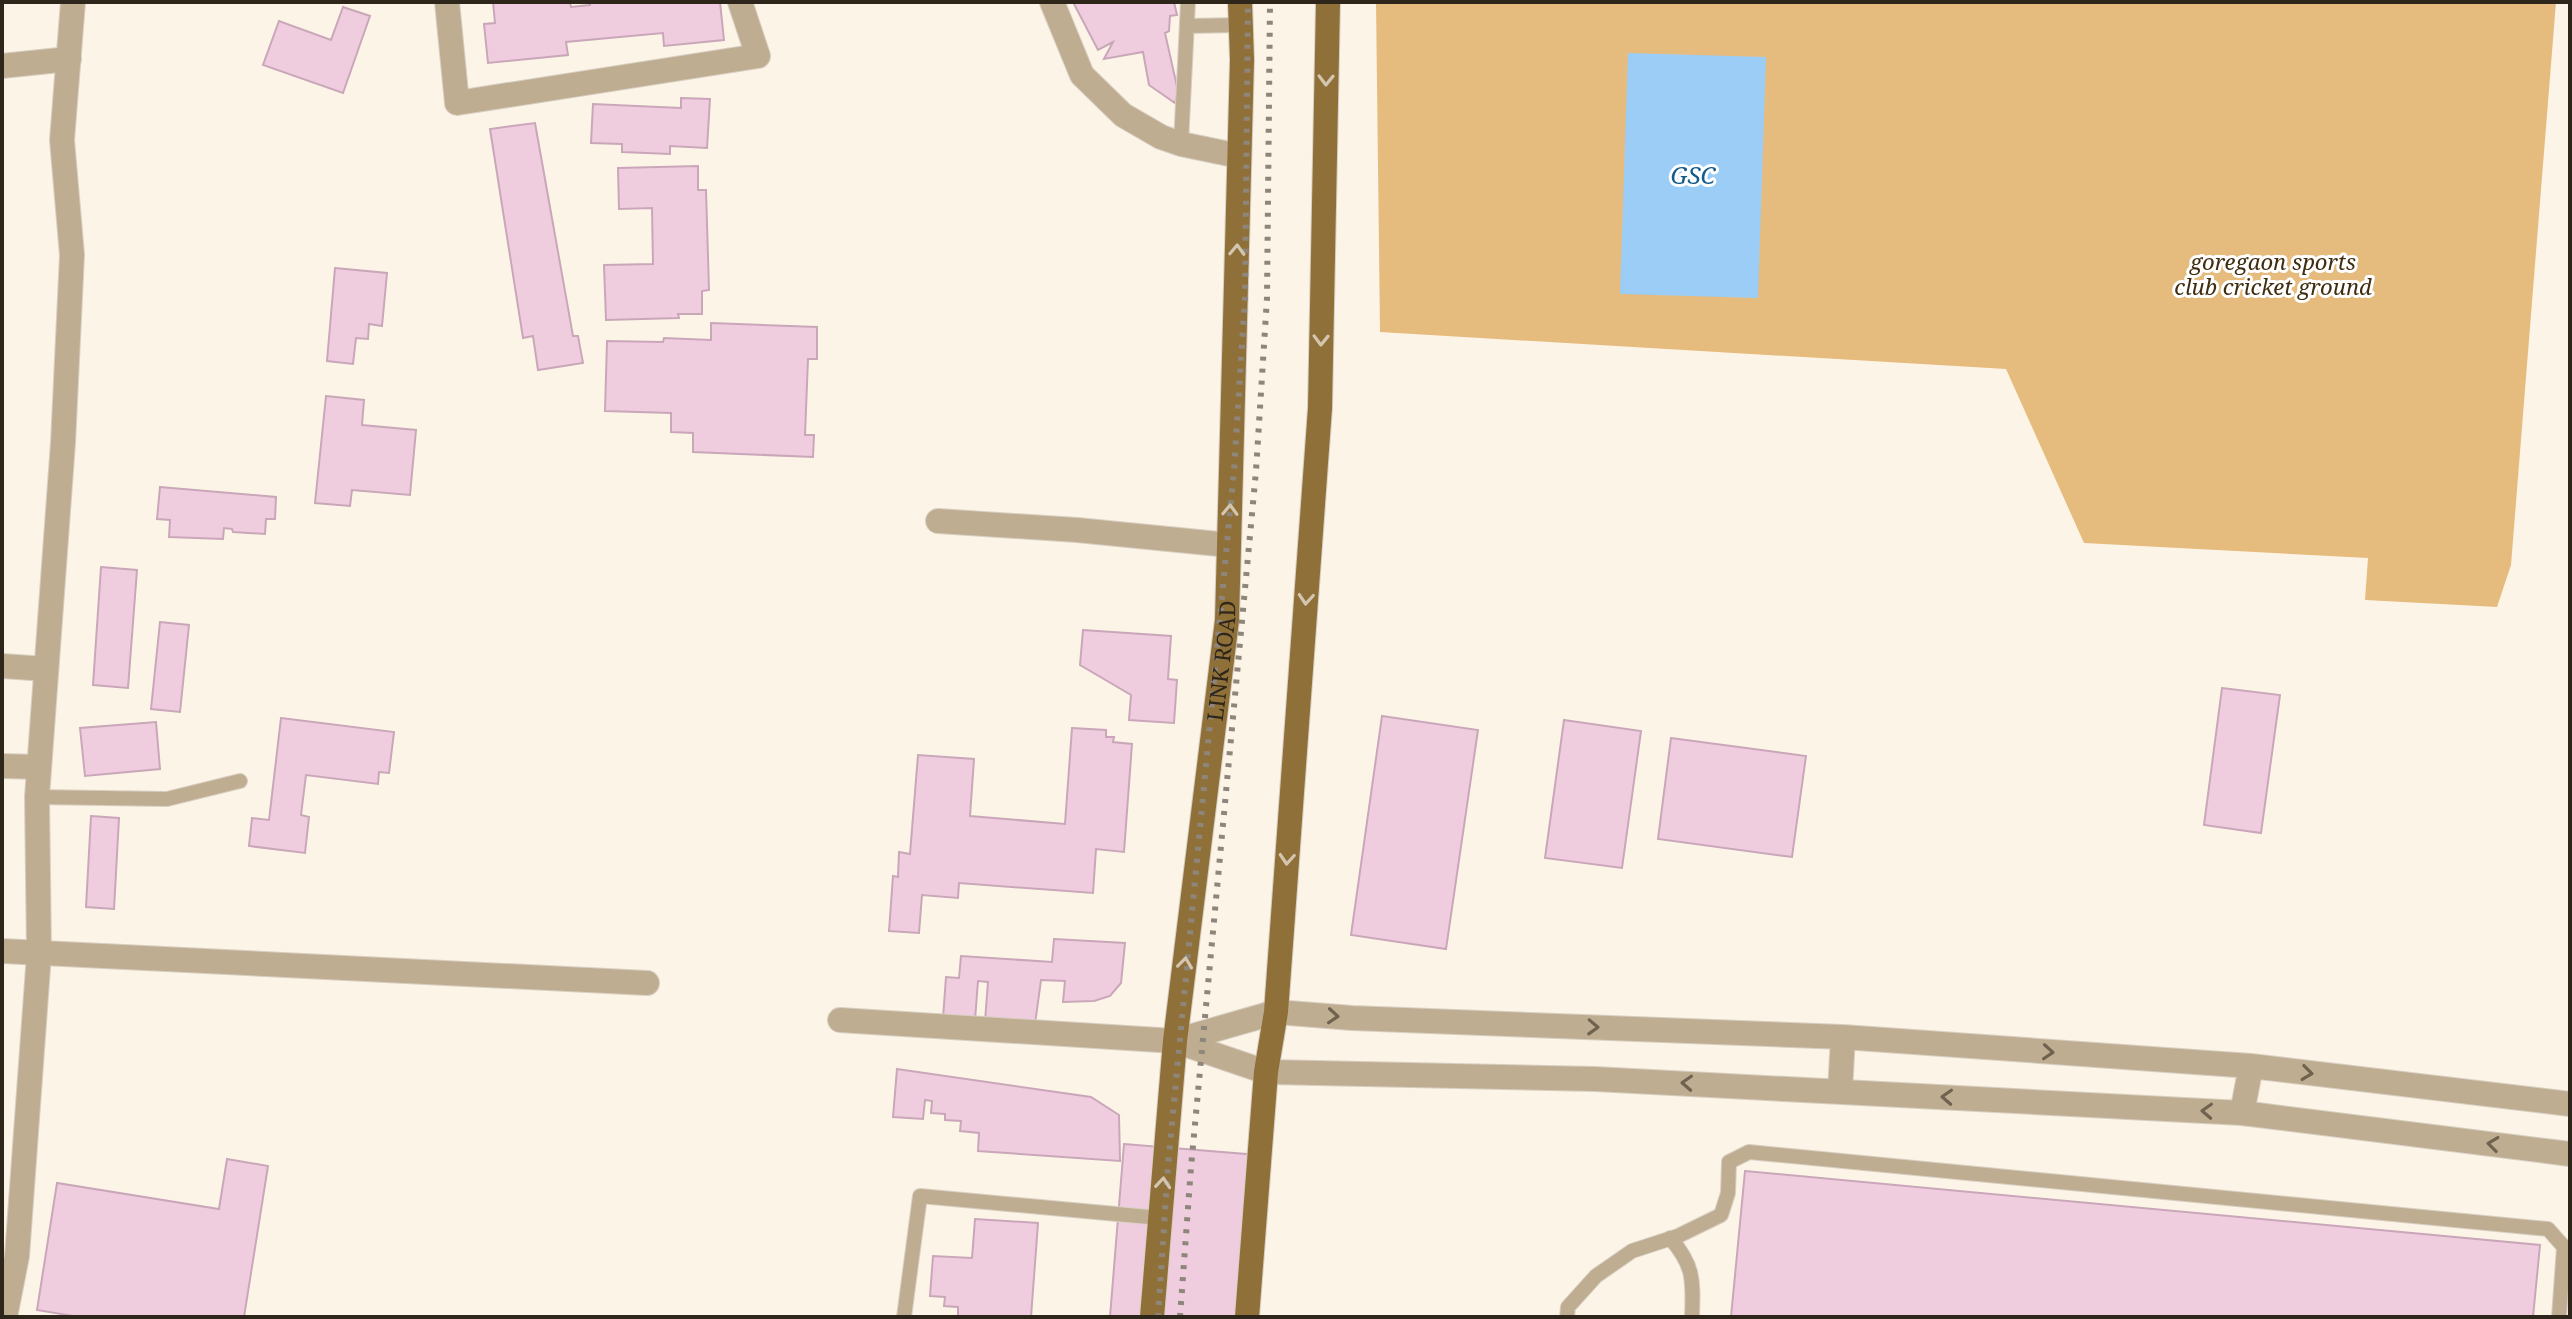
<svg xmlns="http://www.w3.org/2000/svg" width="2572" height="1319" font-family="'Noto Serif',serif">
<style>
.green{fill:#e6bc7e}
.water{fill:#9bcdf6}
.building{fill:#f0ccdf;stroke:#c9a7b9;stroke-width:2}
.lines{fill:none;stroke-linecap:round;stroke-linejoin:round}
.service-casing{stroke:#d8cfc3;stroke-width:16}
.minor-casing{stroke:#d8cfc3;stroke-width:26}
.tertiary-casing{stroke:#d8cfc3;stroke-width:26}
.primary-casing{stroke:#d8cfc3;stroke-width:26}
.service{stroke:#bfad91;stroke-width:14}
.minor{stroke:#bfad91;stroke-width:24}
.tertiary{stroke:#bfad91;stroke-width:24}
.primary{stroke:#907039;stroke-width:24}
.rail{stroke:#8e867a;stroke-width:6;stroke-dasharray:4 8;stroke-linecap:butt}
.oneway{stroke:#d3c6b0}
.oneway2{stroke:#6f6350}
.labels{text-anchor:middle;stroke-width:6;stroke-linejoin:round;paint-order:stroke}
.park-label{font-size:22px;font-style:italic;fill:#402d10;stroke:#fff}
.street-label{font-size:22px;fill:#2e261a;stroke:#fff}
.water-label{font-size:24px;font-style:italic;fill:#135b8b;stroke:#fff}
</style>
<rect width="100%" height="100%" fill="#fdf4e8"/>
<path class="green" d="M1376 2H2556L2511 565 2497 607 2365 600 2368 558 2084 543 2006 369 1380 332Z"/>
<path class="water" d="M1628 53 1766 57 1758 298 1620 294Z"/>
<path class="building" d="M493 2H570L571 7 590 5V2H720L724 40 664 46 663 33 566 42 568 55 488 63 484 24 495 23Z
M1073 2H1174L1177 15 1170 16 1169 31 1165 33 1178 91 1175 103 1149 85 1143 52 1104 59 1113 42 1098 50Z
M343 7 370 16 343 93 263 65 279 21 331 40Z
M681 98 710 99 707 148 670 146V154L622 152V144L591 143 593 104 681 108Z
M535 123 573 336H578L583 363 538 370 533 336 523 338 490 129Z
M698 166V190H706L709 290 702 291V314H678L679 318 606 320 604 265 653 264 652 208 619 209 618 168Z
M335 268 387 273 382 326 369 324 368 339 356 338 353 364 327 361Z
M711 323 817 327V359H808L805 435H814L813 457 693 452V433L671 432V413L605 411 607 341 663 342 664 338 711 340Z
M326 396 364 400 362 425 416 430 410 495 352 490 350 506 315 503Z
M160 487 276 497 275 519H266L265 534 233 532 232 529 224 528 223 539 169 537 170 520 157 519Z
M101 567 137 570 128 688 93 685Z
M160 622 189 625 180 712 151 709Z
M1083 630 1171 636 1168 679 1177 680 1174 723 1129 720 1131 695 1080 665Z
M2222 688 2280 695 2261 833 2204 825Z
M1382 716 1478 730 1446 949 1351 935Z
M281 718 394 732 389 773 379 772 378 784 306 775 301 815 309 817 305 853 249 846 252 818 269 820Z
M1564 720 1641 731 1622 868 1545 858Z
M156 722 160 769 85 776 80 728Z
M1072 728 1106 730V737H1114L1113 742 1132 744 1124 852 1096 849 1093 893 959 883 958 898 922 895 919 933 889 931 893 876 898 877 899 852 910 854 918 755 974 759 970 816 1065 824Z
M1671 738 1806 756 1792 857 1658 839Z
M91 816 119 818 114 909 86 907Z
M1054 939 1125 943 1121 983 1110 996 1094 1001 1063 1002 1065 981 1041 980 1035 1024 985 1021 988 982 978 981 975 1020 943 1018 946 977 959 978 961 956 1052 962Z
M897 1069 1091 1097 1119 1115 1120 1161 978 1151 979 1133 960 1131 961 1121 945 1120V1114L931 1113 932 1101 925 1100 923 1119 893 1117Z
M1124 1144 1258 1155 1245 1317H1110Z
M227 1159 268 1166 244 1317H79L37 1310 57 1183 219 1209Z
M1745 1171 2540 1245 2533 1317H1731Z
M975 1219 1038 1223 1031 1317 958 1316V1307L944 1306 945 1297 930 1296 933 1256 972 1258Z"/>
<g class="lines">
<g class="service-casing">
<path id="service" d="M1187 26 1240 25
M1181 144 1188 2
M37 797 167 799 240 781
M1670 1238C1695 1266 1693 1282 1692 1317
M904 1317 920 1196 1160 1218
M1567 1317 1568 1307 1596 1276 1632 1251 1678 1236 1721 1215 1728 1193 1729 1162 1749 1152 2548 1229 2564 1247 2559 1317"/>
</g>
<g class="minor-casing">
<path id="minor" d="M447 2 457 103 758 56 740 2
M1052 2 1082 75 1123 115 1161 137 1181 144 1239 156
M2 66 69 59
M938 521 1077 530 1229 545
M2 666 46 669
M2 766 39 767
M2 951 647 983
M840 1020 1175 1041"/>
</g>
<g class="tertiary-casing">
<path id="tertiary" d="M1175 1041 1266 1072 1595 1079 2242 1113 2570 1154
M1175 1041 1276 1012 1352 1018 1843 1037 2251 1066 2570 1104
M1840 1091 1843 1037
M2242 1113 2251 1066
M5 1317 17 1256 39 954 37 797 63 443 72 255 62 140 73 2"/>
</g>
<g class="primary-casing">
<g id="primary">
<path id="s1" d="M1152 1317 1175 1041 1227 620 1242 60 1240 2"/>
<path d="M1247 1317 1266 1072 1276 1012 1320 408 1328 2"/>
</g>
</g>
<use href="#service" class="service"/>
<use href="#minor" class="minor"/>
<use href="#tertiary" class="tertiary"/>
<use href="#primary" class="primary"/>
<path class="rail" d="M1158 1317 1168 1166 1234 470 1245 298 1248 2
M1180 1317 1191 1167 1256 471 1267 298 1270 2"/>
</g>
<defs><path id="oneway-chevron" d="M-2-3.5L2.5 0L-2 3.5" fill="none" stroke-width="1.6" stroke-linecap="round" stroke-linejoin="round" transform="scale(2)"/></defs>
<g class="oneway">
<use href="#oneway-chevron" transform="translate(1326 80) rotate(91)"/>
<use href="#oneway-chevron" transform="translate(1237 250) rotate(-88)"/>
<use href="#oneway-chevron" transform="translate(1321 340) rotate(91)"/>
<use href="#oneway-chevron" transform="translate(1230 510) rotate(-88)"/>
<use href="#oneway-chevron" transform="translate(1306 599) rotate(94)"/>
<use href="#oneway-chevron" transform="translate(1287 859) rotate(94)"/>
<use href="#oneway-chevron" transform="translate(1185 963) rotate(-83)"/>
<use href="#oneway-chevron" transform="translate(1163 1183) rotate(-85)"/>
</g>
<g class="oneway2">
<use href="#oneway-chevron" transform="translate(1333 1016) rotate(4)"/>
<use href="#oneway-chevron" transform="translate(1593 1027) rotate(2)"/>
<use href="#oneway-chevron" transform="translate(2048 1052) rotate(4)"/>
<use href="#oneway-chevron" transform="translate(2307 1073) rotate(7)"/>
<use href="#oneway-chevron" transform="translate(1687 1083) rotate(-177)"/>
<use href="#oneway-chevron" transform="translate(1947 1097) rotate(-177)"/>
<use href="#oneway-chevron" transform="translate(2207 1111) rotate(-177)"/>
<use href="#oneway-chevron" transform="translate(2493 1144) rotate(-173)"/>
</g>
<g class="labels">
<g class="park-label">
<text x="2273" y="270">goregaon sports<tspan x="2273" dy="25">club cricket ground</tspan></text>
</g>
<g class="street-label">
<text dy="8" stroke="none"><textPath href="#s1" startOffset="660">LINK ROAD</textPath></text>
</g>
<g class="water-label">
<text x="1693" y="184">GSC</text>
</g>
</g>
<rect width="2572" height="1319" fill="none" stroke="#2e261a" stroke-width="8"/>
</svg>
